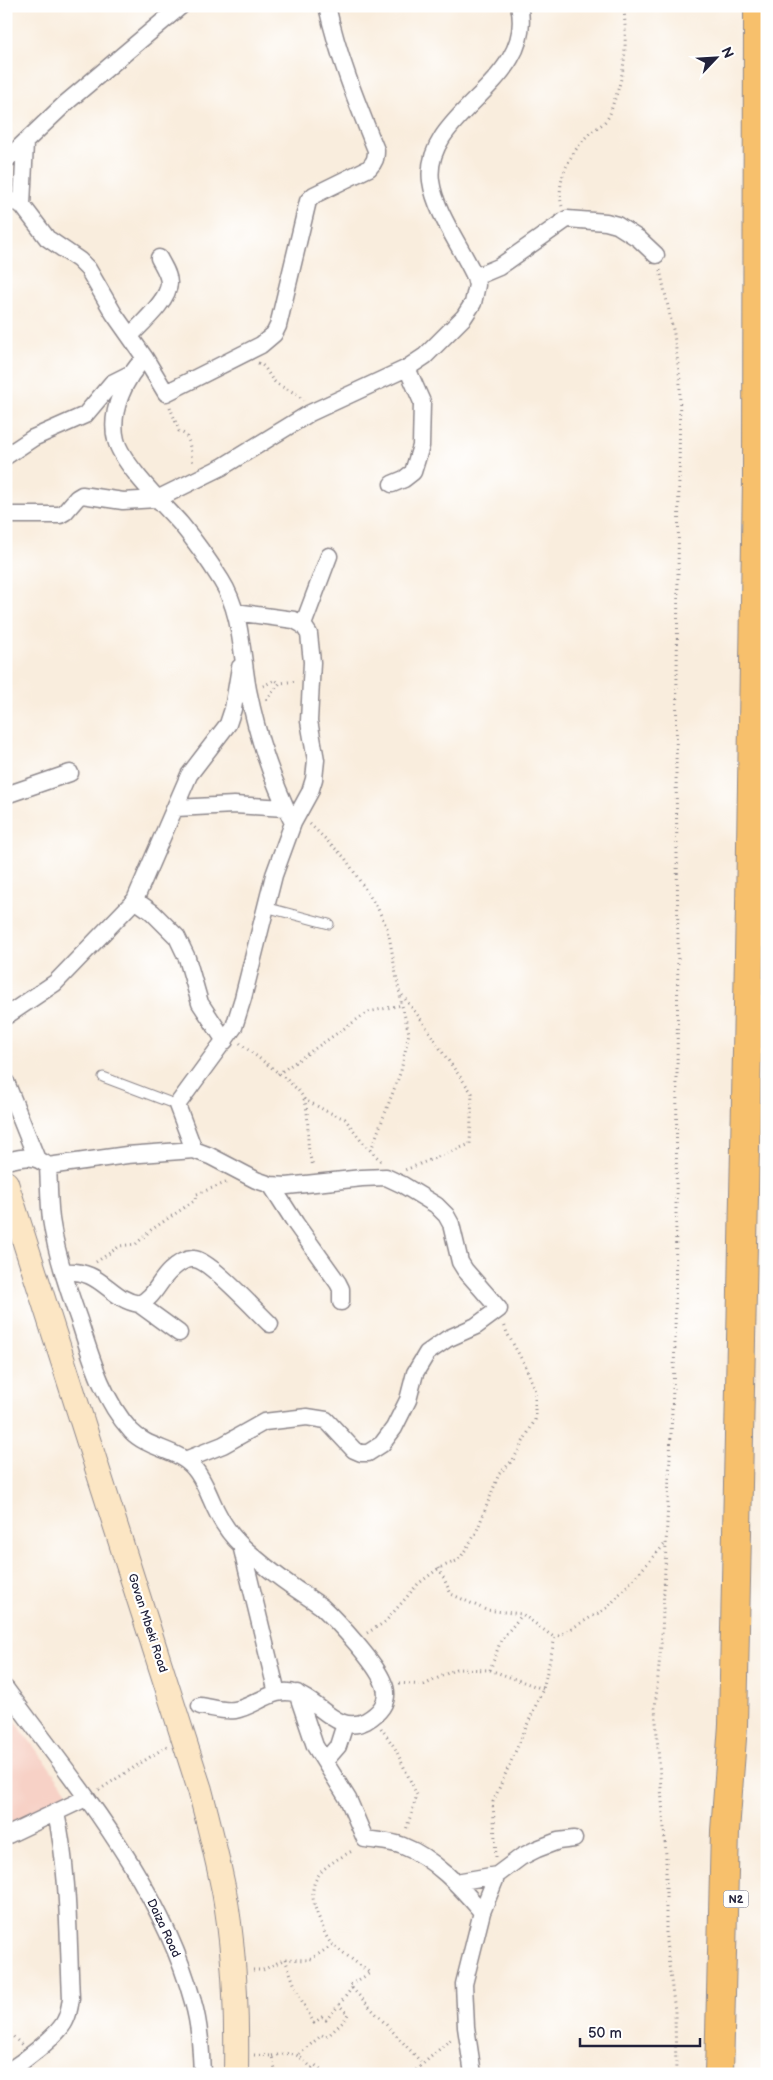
<svg xmlns="http://www.w3.org/2000/svg" width="773" height="2080" font-family="'Balsamiq Sans',sans-serif">
<style>
.built{fill:#f7d1c6}
.lines{fill:none;stroke-linecap:round;stroke-linejoin:round}
.lane-casing{stroke:#8e888c;stroke-width:11}
.street-casing{stroke:#8e888c;stroke-width:19}
.secondary-casing{stroke:#8e888c;stroke-width:26}
.highway-casing{stroke:#8e888c;stroke-width:30}
.path{stroke:#8e888c;stroke-width:3;stroke-dasharray:1 4;stroke-linecap:butt}
.lane{stroke:#fff;stroke-width:9}
.street{stroke:#fff;stroke-width:16}
.secondary{stroke:#fce6c4;stroke-width:24}
.highway{stroke:#f7c06c;stroke-width:28}
.labels{text-anchor:middle;stroke-width:4.5;stroke-linejoin:round;paint-order:stroke}
.shield{fill:#fff;stroke:#646476;stroke-width:1}
.shield-label{font-size:11px;font-weight:bold;fill:#22223b}
.street-label{font-size:12px;fill:#22223b;stroke:#fff}
</style>
<rect width="100%" height="100%" fill="#fff"/>
<filter id="ink" filterUnits="userSpaceOnUse"><feTurbulence type="fractalNoise" baseFrequency=".02" numOctaves="2"/><feDisplacementMap in="SourceGraphic" scale="10" xChannelSelector="R" yChannelSelector="G"/><feConvolveMatrix kernelMatrix="1 2 1 2 8 2 1 2 1" color-interpolation-filters="sRGB"/></filter>
<filter id="wash" filterUnits="userSpaceOnUse"><feTurbulence type="fractalNoise" baseFrequency=".0096" numOctaves="4" result="noise"/><feDisplacementMap in="SourceGraphic" scale="20" xChannelSelector="R" yChannelSelector="G"/><feGaussianBlur stdDeviation="1.12" result="paint"/><feColorMatrix in="noise" values="0 0 0 0 0 0 0 0 0 0 0 0 0 0 0 0 0 1.4 0 .05"/><feComposite in="paint" operator="in"/></filter>
<g filter="url(#wash)">
<rect width="100%" height="100%" fill="#f9eddd"/>
<path class="built" d="M6 1709 70 1795 6 1826Z"/>
</g>
<g filter="url(#ink)">
<g class="lines">
<g class="lane-casing">
<path id="lane" d="M265 907 329 924
M103 1077 177 1105"/>
</g>
<g class="street-casing">
<path id="street" d="M6 160 67 102 181 6
M6 199 22 205 47 238 79 260 88 269 114 314 145 358 166 393 261 345 274 334 278 326 308 201 314 195 369 168C375 162 376 158 376 150 357 103 338 56 327 6
M22 205 25 143
M475 277 499 267 567 219 606 222 617 225 639 239 656 255
M130 336C141 324 169 300 169 283 169 274 163 266 159 258
M145 358C125 377 109 412 116 440 122 464 164 505 181 524 195 541 209 561 221 580 242 613 241 652 248 690 258 739 271 777 293 823L274 875 243 998 234 1027 177 1105 194 1150
M6 456 33 438 85 415 112 383 132 373
M392 484 404 479 413 472 421 446 422 402 407 368
M6 515H60L65 512 77 498 82 495 123 501 157 499 222 467 310 413 407 368 425 356 464 317 473 303 477 285 475 277C462 248 435 212 431 181 422 112 537 83 519 6
M235 612 294 620 303 625 309 634 312 662 309 721 316 760 314 779 310 792 293 823
M303 625 329 556
M6 795 70 773
M176 808 234 805 285 808
M135 900 152 912 177 937 187 958 200 1003 225 1041
M6 1016 55 983 135 900 189 775 228 724 233 709 240 667
M6 1082 36 1157
M6 1161C23 1157 34 1154 48 1166 49 1184 49 1202 51 1219 56 1254 67 1287 79 1320 91 1358 103 1400 131 1431 148 1449 178 1449 194 1468 202 1477 206 1488 211 1499 218 1516 228 1533 242 1546 258 1561 276 1575 293 1587 303 1594 313 1600 322 1607 337 1621 376 1663 383 1682 387 1690 387 1699 382 1707 378 1713 373 1717 366 1721 338 1735 320 1702 297 1694 275 1685 255 1707 235 1710 223 1712 211 1707 200 1706
M48 1166 127 1155 194 1150 210 1156 256 1180 271 1185 287 1186 362 1178 386 1177 403 1185 436 1205 446 1215 451 1224 460 1262 465 1270 499 1309 476 1326 447 1339 427 1353 415 1373 408 1400 394 1428 382 1444 368 1453H361L354 1450 326 1420 307 1417 264 1422 223 1445 185 1460
M271 1185 296 1224 338 1283 341 1289V1302
M63 1272C102 1268 108 1299 139 1304 154 1298 159 1281 170 1271 176 1265 185 1258 194 1259 210 1260 256 1311 270 1324
M139 1304 179 1333
M241 1545 277 1693
M6 1689C77 1786 161 1884 193 2002 200 2025 201 2051 202 2074
M297 1693 315 1746 348 1799 365 1839C377 1841 391 1841 403 1846 434 1858 461 1887 482 1912L464 1984 466 2027 473 2074
M325 1761 338 1746 345 1724
M6 1836 86 1798
M456 1882 497 1875 521 1857 537 1849 558 1841 574 1839
M482 1912 497 1875
M6 2073C21 2063 58 2036 65 2021 69 2014 70 2005 71 1998 68 1936 69 1873 56 1813"/>
</g>
<g class="secondary-casing">
<path id="secondary" d="M6 1183 200 1790C209 1824 217 1857 224 1891 235 1951 237 2013 236 2074"/>
</g>
<g class="highway-casing">
<path id="highway" d="M719 2074 725 1831 733 1725 750 907 757 479 758 6"/>
</g>
<path class="path" d="M562 206C555 181 570 154 587 136 593 130 602 126 607 119 611 114 612 106 614 101 627 68 626 41 624 6
M660 270 674 334 680 380 676 770 678 941 675 1344 662 1634 655 1708 666 1855V1942L675 2011 676 2074
M258 363C268 367 268 377 276 383 285 390 297 391 303 401
M170 407 179 431 186 435 189 442 193 464
M263 686 275 680 280 683
M266 700 280 683 297 681
M310 824 345 858 378 909 388 930 399 991 423 1022 445 1056 472 1093 470 1144 405 1170
M240 1043C254 1056 298 1084 304 1099 312 1122 303 1146 314 1167
M278 1074 368 1012 402 1005
M304 1099 326 1111 345 1119 365 1145 383 1163
M371 1150 401 1071 409 1033 399 994
M96 1262 120 1246 136 1244 151 1230 194 1201 197 1194 228 1182
M439 1568 451 1594 486 1610 522 1614 555 1638
M367 1633 385 1622 418 1584 439 1568 459 1560 476 1533 499 1474 513 1460 535 1420V1391L526 1367 507 1333 504 1324
M490 1670 501 1640 522 1615
M399 1683 424 1685 456 1669 490 1670 543 1689
M381 1728 395 1748 417 1795 406 1830
M99 1790 167 1746
M496 1857 493 1802 543 1689 555 1638 607 1608 666 1543
M333 1945C325 1938 324 1929 319 1918 302 1879 322 1867 354 1850
M285 1959 298 1994 314 2023 322 2017 326 2020 339 2005
M253 1970H263L285 1959 309 1960 333 1945 370 1973 350 1985 352 1988 339 2005 348 2014 344 2021 329 2035 326 2037 322 2035 298 2055
M352 1988 423 2064
M6 2030 22 2045
M254 2055 272 2056 276 2074
M272 2056C295 2052 294 2051 312 2068L315 2065 327 2074
M415 2074 414 2072 452 2038"/>
<use href="#lane" class="lane"/>
<use href="#street" class="street"/>
<use href="#secondary" class="secondary"/>
<use href="#highway" class="highway"/>
</g>
</g>
<g class="labels">
<rect class="shield" x="723.5" y="1890.5" width="25" height="17" rx="4"/>
<g class="shield-label">
<text x="736" y="1903">N2</text>
</g>
<g class="street-label">
<text transform="translate(148 1623) rotate(72)" y="4">Govan Mbeki Road</text>
<text transform="translate(164 1928) rotate(65)" y="4">Daiza Road</text>
</g>
</g>
<rect width="773" height="2080" fill="none" stroke="#fff" stroke-width="25"/>
<g transform="translate(716 58) rotate(65)" stroke="#ffffff" stroke-width="4" paint-order="stroke">
<path d="M0-4L9 19L0 12L-9 19Z" fill="#22223b"/>
<text y="-8" font-size="14" font-weight="bold" text-anchor="middle" fill="#22223b">N</text>
</g>
<path d="M580 2038v8h120v-8" fill="none" stroke="#22223b" stroke-width="2.5"/>
<text x="588" y="2038" font-size="15" fill="#22223b" stroke="#ffffff" stroke-width="4" paint-order="stroke">50 m</text>
</svg>
